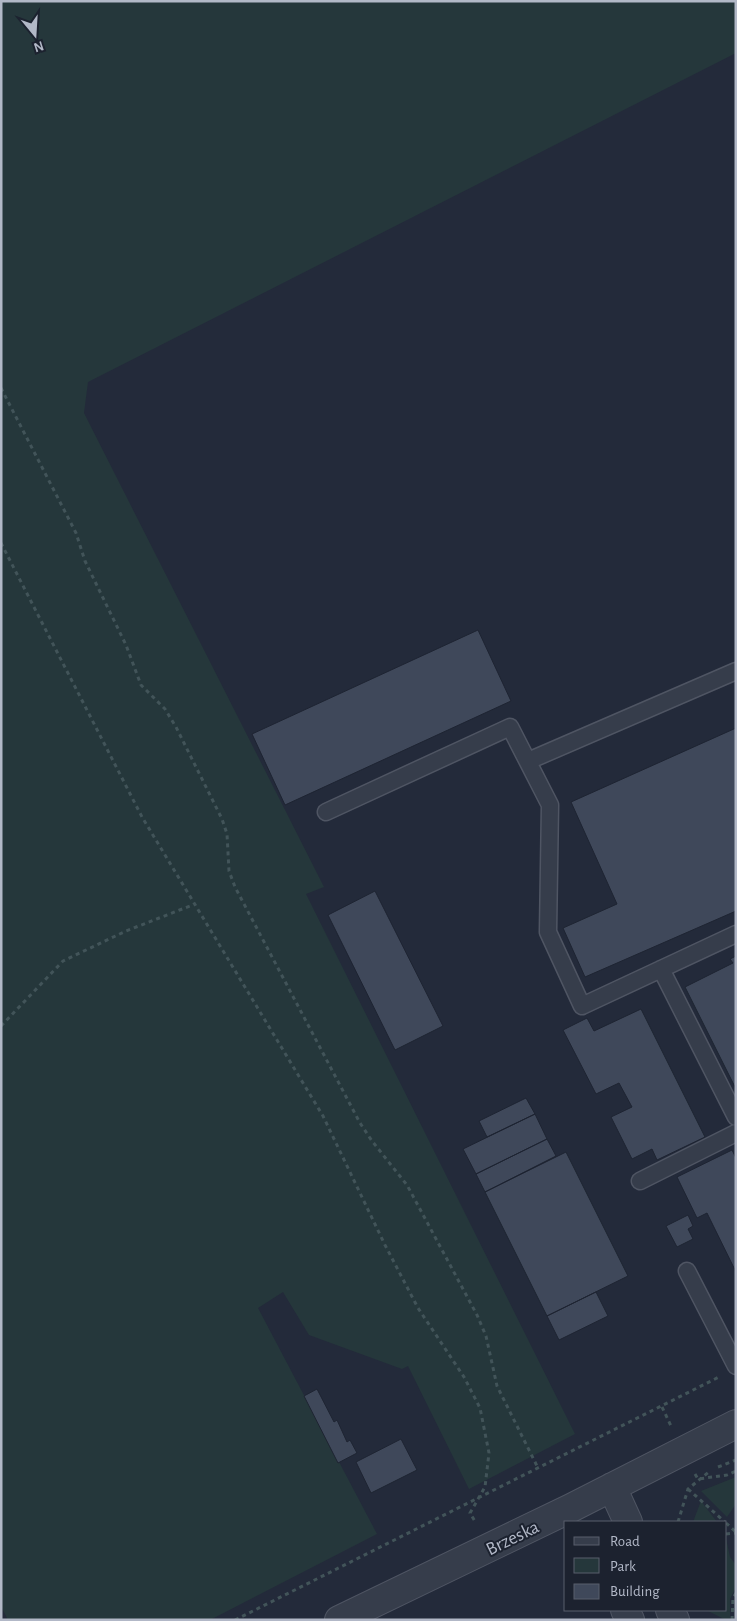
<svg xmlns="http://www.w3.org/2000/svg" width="737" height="1621" font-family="'Alegreya Sans',sans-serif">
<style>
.green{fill:#25373b}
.building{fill:#3f485a;stroke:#1e2432}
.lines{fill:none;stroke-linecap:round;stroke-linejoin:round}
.service-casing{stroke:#4f5563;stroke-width:19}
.tertiary-casing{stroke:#4f5563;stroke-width:30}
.path{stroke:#425459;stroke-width:3;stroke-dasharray:4 4;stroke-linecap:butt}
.service{stroke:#363d4b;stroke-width:16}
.tertiary{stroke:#363d4b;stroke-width:28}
.labels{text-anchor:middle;stroke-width:4;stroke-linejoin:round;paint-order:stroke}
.street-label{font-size:19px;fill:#b2b8c7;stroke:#1c222f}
</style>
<rect width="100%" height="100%" fill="#232a3a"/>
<path class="green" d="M1 1H736V53L88 382 84 413 324 887 306 894 575 1434 469 1489 408 1366 402 1369 309 1335 283 1292 258 1308 377 1534 210 1620H8L1 1606Z
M736 1477V1504L727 1517 701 1491Z
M701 1501 717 1522H693Z
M726 1538 730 1557 736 1565V1587L730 1599V1620H726L706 1610H726Z"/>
<path class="building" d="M478 630 511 701 285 805 252 734Z
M736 728V911L585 977 563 928 617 904 571 802Z
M375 891 443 1026 395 1050 328 915Z
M736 956V1089L685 987 733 963 730 959Z
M641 1009 705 1137 657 1160 652 1149 632 1159 611 1117 632 1107 619 1083 596 1094 563 1030 587 1018 594 1031Z
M526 1098 535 1114 487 1137 479 1121Z
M535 1114 547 1139 476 1174 463 1149Z
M547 1139 556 1156 485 1192 476 1174Z
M732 1150 736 1158V1272L707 1213 697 1218 677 1177Z
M566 1152 628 1276 547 1316 485 1192Z
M688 1215 693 1226 688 1229 693 1239 677 1247 666 1226Z
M596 1292 608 1316 559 1340 547 1316Z
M317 1389 334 1422 337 1420 347 1442 350 1440 357 1453 338 1463 304 1396Z
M401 1439 417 1470 371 1493 356 1462Z"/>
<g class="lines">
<g class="service-casing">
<path id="service" d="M528 761 736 671
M326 812 510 727 550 805 548 932 582 1006 736 934
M661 969 736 1117
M640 1181 736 1133
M687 1271 736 1366"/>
</g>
<g class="tertiary-casing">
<path id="tertiary" d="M612 1487 628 1522
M625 1610 630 1620
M670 1610 675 1620
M339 1620 571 1508 736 1424"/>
</g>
<path class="path" d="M1 388 76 533 85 561 126 645 141 685 165 709 176 727 222 819 227 834 229 871 235 887 360 1123 372 1141 407 1185 477 1315 486 1336 497 1386 538 1468
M1 543 142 817 323 1116 385 1245 418 1308 464 1377 480 1408 489 1453 485 1487 470 1513 476 1523
M1 1026 63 961 126 931 195 904
M662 1407 671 1426
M718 1467 736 1460
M695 1474 698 1479 727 1475 736 1471
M688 1489 725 1522
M678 1522 688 1489 710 1471
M726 1523 736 1532
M726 1534 736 1533
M235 1620 719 1377
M732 1620 733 1598 736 1593"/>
<use href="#service" class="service"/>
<use href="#tertiary" class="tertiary"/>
</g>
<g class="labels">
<g class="street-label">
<text transform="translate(512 1537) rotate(-26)" y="7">Brzeska</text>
</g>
</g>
<rect width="737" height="1621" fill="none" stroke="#b2b8c7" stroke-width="5"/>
<rect x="564" y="1521" width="162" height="90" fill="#1c222f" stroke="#585e6c"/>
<rect x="574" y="1537" width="25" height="8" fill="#363d4b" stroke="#585e6c"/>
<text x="610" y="1546" font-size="15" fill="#b2b8c7">Road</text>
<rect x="574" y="1558" width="25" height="15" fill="#25373b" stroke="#585e6c"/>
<text x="610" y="1571" font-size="15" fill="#b2b8c7">Park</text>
<rect x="574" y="1584" width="25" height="15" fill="#3f485a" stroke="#585e6c"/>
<text x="610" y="1596" font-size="15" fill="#b2b8c7">Building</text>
<g transform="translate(35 35) rotate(162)" stroke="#1c222f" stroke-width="4" paint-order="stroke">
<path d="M0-4L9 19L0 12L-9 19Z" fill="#b2b8c7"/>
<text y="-8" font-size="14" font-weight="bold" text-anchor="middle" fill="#b2b8c7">N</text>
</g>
</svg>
